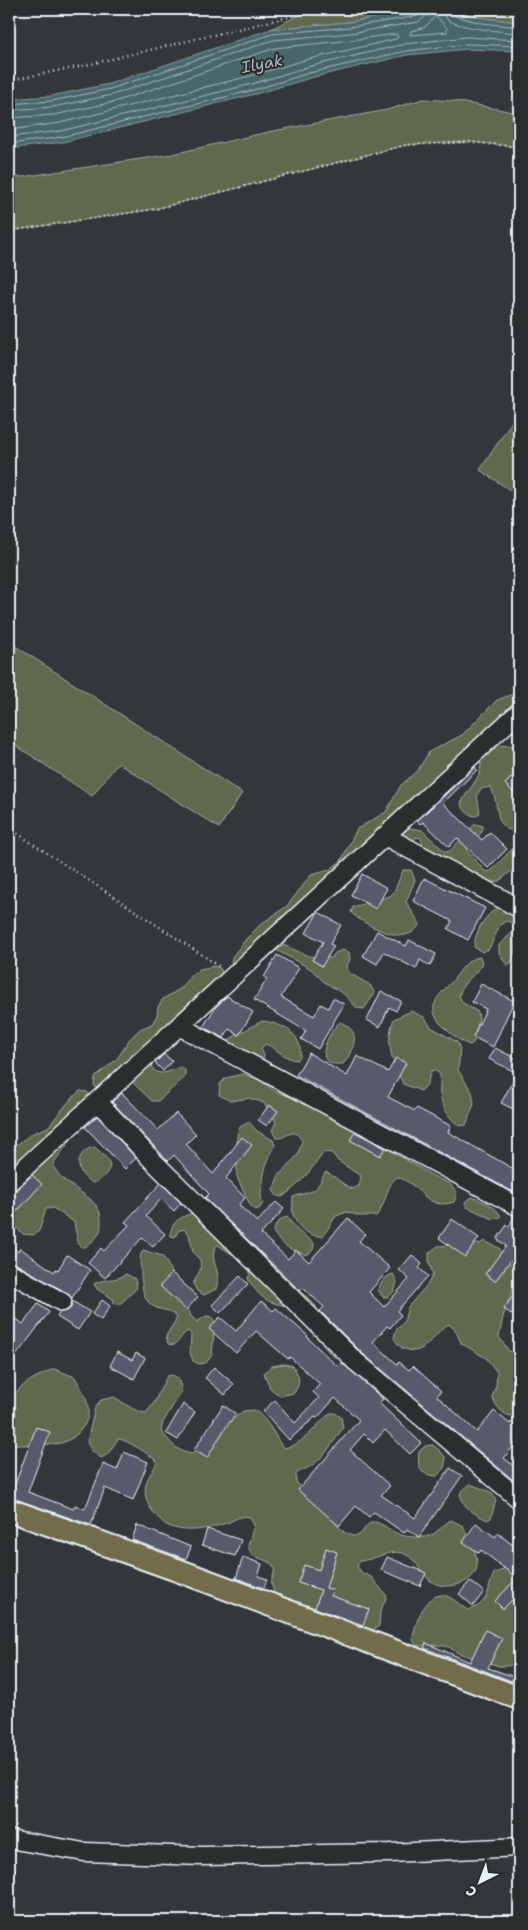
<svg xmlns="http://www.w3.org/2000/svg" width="528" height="1930" font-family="'Shantell Sans',sans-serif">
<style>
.green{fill:#61674d;stroke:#a4aca2}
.water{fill:#48666b;stroke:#889ea3}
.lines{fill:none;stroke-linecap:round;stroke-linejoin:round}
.shore{stroke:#a8b9c0;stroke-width:1}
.building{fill:#585a6c;stroke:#e8f1f8}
.minor-casing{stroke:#e8f1f8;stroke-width:21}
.major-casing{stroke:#e8f1f8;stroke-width:26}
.path{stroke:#e8f1f8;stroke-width:2.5;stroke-dasharray:1 4;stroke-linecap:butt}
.minor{stroke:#2a2d2e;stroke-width:18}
.major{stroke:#736c4b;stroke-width:22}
.labels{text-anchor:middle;stroke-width:4;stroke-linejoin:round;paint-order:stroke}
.water-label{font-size:16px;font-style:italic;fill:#a8b9c0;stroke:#2a2d2e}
</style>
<rect width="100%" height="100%" fill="#33363a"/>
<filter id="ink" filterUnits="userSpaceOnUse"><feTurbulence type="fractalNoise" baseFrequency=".02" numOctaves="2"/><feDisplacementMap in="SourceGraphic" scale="10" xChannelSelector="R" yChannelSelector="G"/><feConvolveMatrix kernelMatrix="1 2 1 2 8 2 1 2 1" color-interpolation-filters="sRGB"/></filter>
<g filter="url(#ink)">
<path class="green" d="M322 9H428L349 22 271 29 301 14Z
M443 9H519V22L483 18Z
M423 99 454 101 519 113V147L470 142 406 145 155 209 9 231V177H22L173 154 268 132 387 110Z
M519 411V496L480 470Z
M9 642 242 793 219 828 118 763 92 796 9 741Z
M519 692V718L492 746 519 745V806L515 815 516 822 514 830C493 832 500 799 490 787L481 789 477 795 480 813 476 816C467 815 465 811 461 804 468 787 485 777 480 757L231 967 232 957 246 939 261 924 287 906 311 875 329 870 341 861 357 829 386 812 401 785 418 770 429 752 462 735 497 700Z
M475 824 483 826 482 832 466 850 486 872 491 871 517 844H519V865L499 881 489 883 429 852 423 845 421 838 416 837 407 855 402 858 397 856 393 850 398 832 403 829 410 828 422 830 445 852 450 851Z
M403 870H411L415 880 406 902 420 924C417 929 412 934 405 935 392 938 359 922 351 912L353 907 390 896 394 892Z
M498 907H508L519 917V939L511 963 507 965 499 953V945L514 931 513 923 506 921 500 925 489 949 482 952 474 947C476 929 484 917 498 907Z
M284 945 308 956 331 958 335 953 343 950 349 952 350 960 346 967 349 973 370 985 375 993 364 1009 357 1008 345 995 323 981 311 969 276 950Z
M480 957 482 963C476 977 463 979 459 996L463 1003 478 1012 479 1018 474 1042 470 1045C461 1042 454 1036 447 1030 422 1008 437 998 454 979 462 969 466 959 480 957Z
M214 966 220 968 223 974 150 1063C156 1080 168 1071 181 1067L185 1070V1077L158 1101H152L129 1079 97 1091 94 1085 95 1077 117 1059 129 1040 140 1029 152 1024 157 1015 158 1007 163 999 183 987 191 975 200 969Z
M411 1011 424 1017 431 1027 457 1042 460 1049 458 1070 472 1092 474 1104 466 1125 459 1126C450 1119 442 1107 440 1095 439 1088 441 1081 440 1074L434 1070 431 1071 427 1085 421 1091 403 1084C393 1061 384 1044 394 1019Z
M262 1021C275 1022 295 1029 299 1044 301 1048 300 1053 300 1057L297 1060C284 1059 277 1048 265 1044L261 1049 264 1055 262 1065C248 1068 241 1072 229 1062L227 1042 233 1037Z
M340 1022C354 1028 358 1036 351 1051 349 1056 347 1060 343 1064 338 1064 331 1065 327 1061 318 1052 332 1028 340 1022Z
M243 1074 260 1080 273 1090 318 1108 435 1177 450 1184 457 1192 454 1202C425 1212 421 1183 397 1177 385 1186 387 1204 376 1216H360L347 1212 336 1216 323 1236C309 1237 297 1228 293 1214 292 1209 293 1202 293 1197 298 1195 311 1192 314 1190 320 1186 321 1177 326 1172 336 1177 342 1184 352 1189L359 1186 361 1176 338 1161 332 1153 324 1152C312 1169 299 1186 282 1197L277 1196 273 1190 279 1175 298 1155 302 1140 296 1133C288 1132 284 1139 276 1138L272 1130 276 1122 264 1103 249 1098 231 1101 219 1095 220 1084 226 1078Z
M80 1091 87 1092 91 1098 89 1115 53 1164C59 1186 94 1193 100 1213 101 1216 101 1221 101 1225 101 1235 92 1243 83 1248L78 1243 74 1222 53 1208 46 1209 39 1231 33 1235 23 1234 18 1229 9 1225V1150L33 1133 48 1127 71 1099Z
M249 1122 257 1131 273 1140 275 1146C268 1160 264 1167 263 1182 262 1190 259 1194 263 1203L260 1208 256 1210 250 1205 237 1177V1135L240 1127Z
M94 1147C99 1151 106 1156 109 1162 113 1170 100 1182 93 1183 88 1180 84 1178 81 1172 75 1161 82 1149 94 1147Z
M472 1197C483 1202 496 1205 501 1217L493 1219 467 1207 465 1202Z
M192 1213 203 1216 236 1254H232L218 1245 215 1247C209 1264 223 1270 216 1289L204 1295 197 1291 193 1284 201 1268 200 1260 193 1252 189 1234 184 1229 178 1231 175 1237 171 1236C169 1223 181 1217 192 1213Z
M287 1217 298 1231 314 1243 313 1250 307 1255C292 1250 281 1247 273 1231 276 1224 279 1219 287 1217Z
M484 1241 499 1248 514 1269 515 1282 503 1317 499 1337 509 1351 519 1355V1411L515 1416C503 1417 497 1407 492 1397L496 1386 497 1372 486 1358 461 1343 456 1331 449 1324C434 1331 426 1356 408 1350 400 1348 398 1345 394 1338L396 1330 404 1322 408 1307 428 1284 433 1274 429 1263V1253L438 1246 480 1244Z
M143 1250 162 1256 167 1263 191 1316 197 1322 206 1316 212 1317 215 1322 212 1355 206 1363 199 1364 193 1361 190 1352 191 1334 188 1331C181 1335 180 1341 174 1345L168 1344 166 1336 177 1318C172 1311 168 1311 160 1309 143 1305 142 1288 141 1273 141 1264 138 1259 143 1250Z
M248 1265 273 1271 307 1297 316 1306 319 1321 338 1354 334 1357 328 1351C316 1338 307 1319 292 1309 286 1305 280 1305 274 1303 262 1300 254 1289 248 1279L250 1273Z
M126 1274 135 1279 137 1288 119 1305 114 1303 113 1299 97 1289 94 1284C106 1277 115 1282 126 1274Z
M393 1274 397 1282C395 1289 394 1294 387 1297H383L378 1290C381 1282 385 1276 393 1274Z
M284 1364 293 1366C300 1377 301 1382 294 1393L280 1396 270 1388 264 1373 272 1366Z
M54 1369 75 1377C84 1393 95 1410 83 1427 68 1449 47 1444 24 1445 18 1445 13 1444 9 1445 9 1433 6 1417 9 1405 15 1386 37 1376 54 1369Z
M172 1375 178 1378 182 1391 163 1422 161 1431C170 1442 177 1452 192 1454L243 1411 255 1410C262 1416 268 1422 272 1430 277 1436 278 1442 284 1448 304 1445 315 1426 330 1413H335L341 1417 343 1428C333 1442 325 1457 311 1466 306 1469 301 1470 296 1474V1482L344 1532C364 1544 361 1525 373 1522 381 1521 392 1533 401 1535 407 1537 422 1538 429 1536 437 1534 443 1524 451 1520L463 1526C468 1537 476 1550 477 1562 479 1582 449 1591 434 1583 423 1578 418 1560 405 1554 392 1548 374 1560 360 1561L357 1566 362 1573 371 1577 387 1596 380 1612 379 1626 370 1632 275 1595 271 1583 275 1569 271 1563 252 1555 248 1546 254 1525 250 1517C241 1515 238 1518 229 1522 211 1529 183 1535 165 1524 161 1521 158 1517 154 1513 148 1507 143 1494 146 1485 147 1476 155 1470 157 1461 150 1455 126 1439 118 1439L108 1454 101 1458 91 1450 87 1442 95 1408 101 1400 114 1397C125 1403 134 1412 146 1413L154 1403 167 1376Z
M433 1445 441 1452 446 1458 444 1468 437 1476C420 1475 417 1469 419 1452L425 1446Z
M470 1484 491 1492 496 1500 491 1518 487 1520C474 1513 463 1509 460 1493Z
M519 1553V1603H516L513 1608V1616L519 1624V1662L508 1666H499L458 1653 449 1647 440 1645 420 1646 416 1645 413 1640C413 1627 425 1594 442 1595 451 1595 460 1606 468 1610 491 1603 486 1591 494 1573L501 1571Z"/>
<path class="water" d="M428 9H448L483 18 519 22V51L468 49 407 55 310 78 255 94 63 142 9 149V99L51 96 109 84 271 29 349 22Z"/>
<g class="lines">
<path class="shore" d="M444 9C444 13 445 17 448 20 459 28 505 32 519 33
M450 9 451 13 455 16 482 23 519 27
M436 16 447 28V32L410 35 411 31 425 27Z
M9 104 52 101 110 89 272 34 350 27 418 16 421 9
M9 110 53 107 112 95 273 40 351 33 418 22 425 17 427 9
M9 118 54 115 114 102 275 48 351 40 396 34 398 36 396 39 305 60 250 76 60 123 9 130
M9 137 61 131 252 84 307 67 405 44 467 37 519 40
M9 144 62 137 254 90 309 73 406 51 467 44 519 46"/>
</g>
<path class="building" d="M475 767 477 770 443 803 482 840 490 832 507 849 488 868 457 838 449 847 423 822 420 824 417 821Z
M519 770V798L505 784Z
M362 874 387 888 376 909 351 895Z
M424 878 485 908 468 940 448 929 452 921 413 901Z
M318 912 341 925 330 944 334 946 322 966 312 960 323 942 306 933Z
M377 931 406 946 409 940 436 954 430 966 420 960 416 969 384 952 377 964 363 956Z
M277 955 299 968 281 997 314 1016 321 1004 328 1008 333 998 344 1004 318 1049 301 1039 306 1031 254 1000 267 979 264 977Z
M481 984 514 1001 493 1047 473 1037 486 1009 472 1002Z
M381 991 401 1001 396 1011 389 1007 380 1027 367 1020Z
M227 996 253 1012 239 1035 229 1029 224 1038 203 1027 215 1008Z
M495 1048 519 1060V1112L501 1103 517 1073 489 1059Z
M309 1053 347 1076 357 1056 388 1072 396 1058 406 1063 388 1097 415 1111 417 1108 451 1126 448 1132 519 1172V1195L296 1075Z
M164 1054 172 1061 163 1071 155 1063Z
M122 1093 158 1130 176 1113 196 1134 186 1144 213 1174 242 1137 252 1145 226 1178 245 1198 239 1205 257 1222 276 1202 284 1209 261 1234 288 1259 296 1250 309 1262 348 1218 365 1234 359 1241 390 1268 369 1292 384 1307 409 1279 399 1270 412 1255 422 1264 419 1268 428 1276 397 1311 401 1315 390 1328 387 1326 373 1342 397 1364 399 1362 409 1370 413 1366 441 1391 437 1396 477 1432 494 1411 510 1424 511 1422 519 1429V1439L504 1458 519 1470V1485L362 1353 320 1311 324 1307 303 1288 300 1291 205 1198 209 1194 174 1155 168 1161 112 1102Z
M269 1105 278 1111 267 1126 258 1120Z
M97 1116 136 1158 125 1169 85 1127Z
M355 1132 385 1148 380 1156 350 1140Z
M32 1175 42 1184 9 1220V1197Z
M161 1183 181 1203 174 1211 161 1199 146 1216 165 1234 153 1247 142 1238 105 1278 88 1263 101 1248 104 1251 129 1225 125 1222Z
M514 1216 519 1218V1266L511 1260 495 1281 485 1274 506 1246 497 1239 507 1225 509 1227Z
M452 1219 479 1238 465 1257 439 1238Z
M9 1244 18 1252 20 1248 54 1272 56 1269 58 1270 67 1255 90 1270 72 1298 67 1293 9 1260Z
M172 1273 198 1297 186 1310 160 1286Z
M240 1276 248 1284 220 1313 212 1305Z
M519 1287V1308L514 1316 504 1309Z
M102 1300 110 1306 101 1320 92 1314Z
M72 1301 90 1312 78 1330 57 1317 60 1312 67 1311 71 1308Z
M261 1301 273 1311 276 1308 308 1336 307 1337 337 1366 341 1362 383 1399 379 1403 421 1443 410 1454 385 1430 373 1443 364 1434 350 1450 390 1486 381 1495 415 1518 450 1468 462 1476 419 1537 407 1529 404 1533 374 1512 369 1517 356 1506 339 1526 298 1490 359 1420 335 1398 317 1418 315 1417 289 1440 263 1411 275 1400 295 1423 319 1398 313 1392 320 1384 290 1357 288 1359 256 1331 236 1353 209 1329 220 1317 236 1331Z
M38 1304 49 1312 15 1357 9 1352V1313L23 1324Z
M117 1352 132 1360 136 1353 145 1358 134 1379 110 1366Z
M214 1367 234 1384 225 1395 205 1378Z
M183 1404 195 1412 178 1440 166 1433Z
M223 1405 236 1414 224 1430 207 1458 194 1450Z
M36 1427 50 1432 28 1492 73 1509 75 1505 85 1509 103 1464 117 1470 124 1452 148 1462 133 1500 105 1488 91 1525 9 1497V1485L14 1487Z
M476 1523 495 1537 498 1533 515 1547 512 1550 519 1556V1593L503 1609 495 1601 517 1578 481 1550 479 1553 463 1542Z
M137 1525 191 1547 186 1559 132 1540Z
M207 1529 241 1540 235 1556 202 1545Z
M326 1548 337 1552 326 1588 333 1590 331 1596 369 1609 363 1625 315 1608 321 1590 298 1583 304 1565 319 1570Z
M243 1557 262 1564 258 1576 267 1579 264 1588 236 1578Z
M387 1557 426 1573 420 1586 381 1570Z
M470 1581 484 1592 473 1606 459 1594Z
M485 1630 502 1638 488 1668 518 1678 517 1683 424 1648 426 1643 470 1662Z"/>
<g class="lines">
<g class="minor-casing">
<path id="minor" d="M519 712 385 836 519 908
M179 1026 385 836
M97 1101 152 1160 355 1361 519 1499
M9 1182 179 1026 519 1207
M9 1272 62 1302
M9 1839 84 1852 202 1856 390 1853 519 1847"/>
</g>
<g class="major-casing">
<path id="major" d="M9 1510 180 1571 519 1698"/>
</g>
<path class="path" d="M9 80 78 67 322 9
M9 231 155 209 406 145 470 142 519 147
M9 828 222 968"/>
<use href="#minor" class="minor"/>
<use href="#major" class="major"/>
</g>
</g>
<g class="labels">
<g class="water-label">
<text transform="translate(262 63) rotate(-11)" y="6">Ilyak</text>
</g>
</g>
<rect width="528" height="1930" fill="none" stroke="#2a2d2e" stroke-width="30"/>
<rect x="15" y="15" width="498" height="1900" fill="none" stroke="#e8f1f8" stroke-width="2" filter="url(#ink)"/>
<g transform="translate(480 1882) rotate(222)" stroke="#2a2d2e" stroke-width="4" paint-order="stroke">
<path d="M0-4L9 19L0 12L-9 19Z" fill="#e8f1f8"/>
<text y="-8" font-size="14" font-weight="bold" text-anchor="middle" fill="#e8f1f8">С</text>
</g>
</svg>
